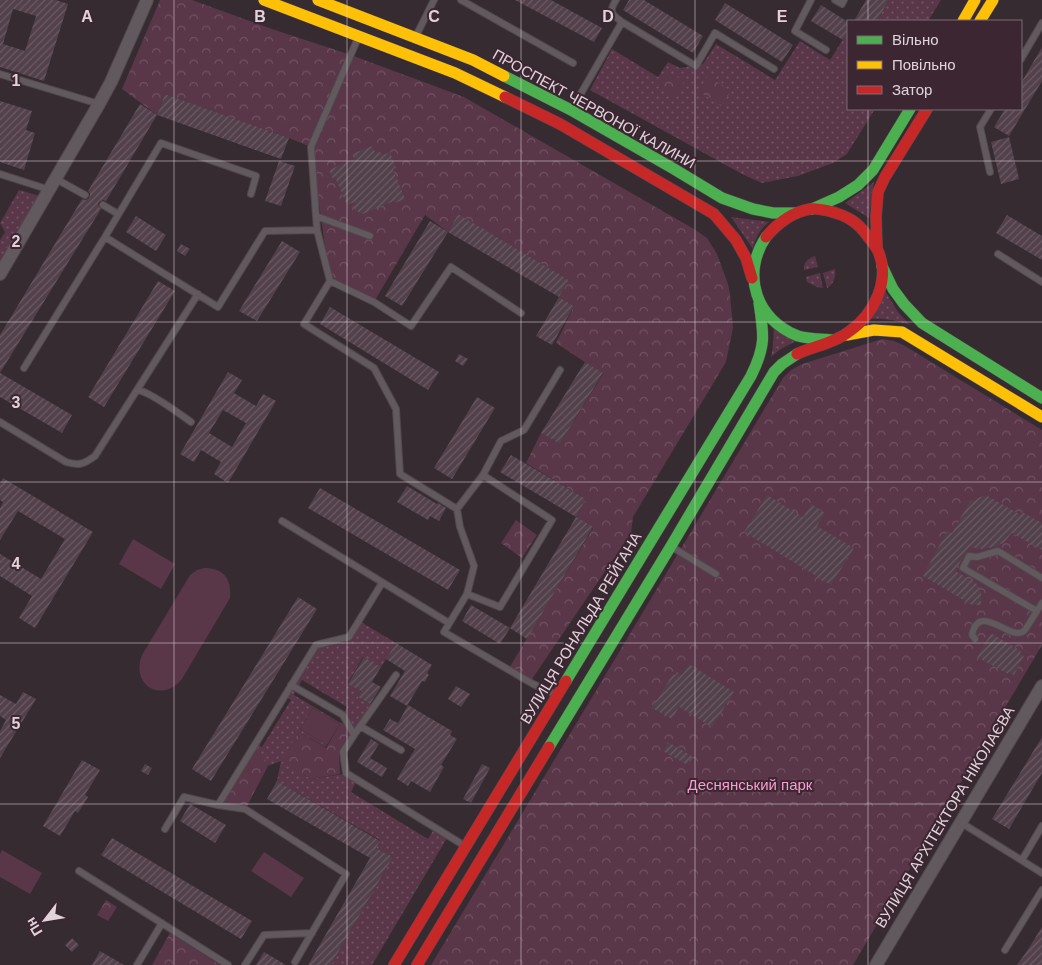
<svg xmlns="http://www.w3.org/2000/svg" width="1042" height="965" font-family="Helvetica,sans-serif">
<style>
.grass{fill:url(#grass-dots)}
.forest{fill:url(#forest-crowns)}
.pitch{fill:#593648}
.building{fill:url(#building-hatch);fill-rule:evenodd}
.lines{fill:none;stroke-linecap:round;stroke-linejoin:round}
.lane-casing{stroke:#51474c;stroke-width:8}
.street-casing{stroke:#51474c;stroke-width:14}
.fast-casing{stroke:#51474c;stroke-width:12}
.slow-casing{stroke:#51474c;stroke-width:12}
.jam-casing{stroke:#51474c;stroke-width:12}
.lane{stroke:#61595d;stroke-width:6}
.street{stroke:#61595d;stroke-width:12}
.fast{stroke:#4caf50;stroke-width:11}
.slow{stroke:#ffc107;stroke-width:11}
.jam{stroke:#c62828;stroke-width:11}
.grid{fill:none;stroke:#e1d3da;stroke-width:1;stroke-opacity:0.55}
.labels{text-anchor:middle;stroke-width:4;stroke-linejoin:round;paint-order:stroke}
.street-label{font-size:15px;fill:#e1d3da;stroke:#3b2631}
.park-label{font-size:15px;fill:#fc9bd0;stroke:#3b2631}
.grid-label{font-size:16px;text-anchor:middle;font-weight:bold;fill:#e1d3da;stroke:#3b2631;stroke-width:4;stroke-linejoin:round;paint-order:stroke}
</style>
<defs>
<pattern id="grass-dots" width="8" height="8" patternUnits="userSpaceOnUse" patternTransform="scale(1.25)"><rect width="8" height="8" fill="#593648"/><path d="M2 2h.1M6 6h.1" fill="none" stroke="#715262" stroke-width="1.8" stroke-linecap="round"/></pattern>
<pattern id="forest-crowns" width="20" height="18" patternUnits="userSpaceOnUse" patternTransform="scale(1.25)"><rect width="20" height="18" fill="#593648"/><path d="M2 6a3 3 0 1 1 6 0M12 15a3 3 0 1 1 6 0" fill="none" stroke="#715262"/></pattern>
<pattern id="building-hatch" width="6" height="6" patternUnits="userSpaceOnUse" patternTransform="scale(1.25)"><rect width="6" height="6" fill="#52404a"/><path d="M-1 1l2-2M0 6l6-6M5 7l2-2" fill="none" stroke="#6b5b64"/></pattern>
</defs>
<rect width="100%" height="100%" fill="#362b31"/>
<path class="grass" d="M889 0H941L928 21H877Z
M847 33 848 109H875L847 154 833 163 798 176 762 183 742 174 590 90 612 49 658 77 668 62 680 68 703 64 716 44 775 80 800 41 830 60Z
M874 182 869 218 845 203Z
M19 190 40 196 0 262V240L5 232 0 223Z
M731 217 769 222C760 229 755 238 753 249Z
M815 256 818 267 804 270C803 262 809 258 815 256Z
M835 269C836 277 834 284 827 288L823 273Z
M820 273 823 288 817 287 807 282 806 277Z
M884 289 898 312 910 325C895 320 885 318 869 319Z
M774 326 798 340 781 349 771 357 773 346Z
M361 622 396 643 381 667 363 657 348 683 361 691 358 697 372 705 355 728 344 713 347 707 302 680 298 687 294 684 317 647 349 638Z
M291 688 296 689 294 695 339 722 340 724 313 708 300 729 327 745 325 747 299 732 282 761 311 779 343 774 356 782 351 792 428 839 434 829 447 838 372 965H331L393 857 376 848 380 840 277 781 281 761 268 766 264 759 253 751 257 744 262 747 291 700 286 697Z"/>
<path class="forest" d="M160 0H192L269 28 351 55 464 97 694 229 707 238 717 254 728 284 730 294 733 328 726 362 633 517 631 533 530 682 508 670 593 528 576 517 586 499 526 463 541 433 560 444 603 374 556 343 574 306 559 297 569 280 458 215 448 232 425 215 374 302 330 281 311 147 289 138 165 94 157 115 122 89Z
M666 71 684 81 675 96 657 86Z
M708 76 731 91 721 106 698 91Z
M882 339 894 341 905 346 1042 430V645L853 965H431L600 684 783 378 791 370 802 364Z
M516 520 537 535 522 558 501 543Z
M339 722 343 723 350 735 339 752 340 774 311 779 281 761 299 732 326 748 340 724Z
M253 751 265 759 268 766 247 806 224 802Z
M106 900 117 907 108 921 97 915Z
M170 933 220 965H152Z"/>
<path class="pitch" d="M133 539 175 564 161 589 119 564Z
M204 568C224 568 232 579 230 598L182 679C162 704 130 685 142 655L190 575 197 570Z
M313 708 340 724 327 745 300 729Z
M2 850 42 873 30 894 0 877V854Z
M264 852 304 878 291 897 251 871Z"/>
<path class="building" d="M0 0H56L68 4 44 81 0 67ZM13 9 36 16 25 51 3 44Z
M515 0H551L602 28 594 42Z
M629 0H644L703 36 693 53 623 10Z
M866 0H889L877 21H854Z
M725 3 793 45 782 62 715 20Z
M821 5 848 22V31L843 40 811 21Z
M1042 47V81L1009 136 994 127 1005 109H1021V83Z
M165 94 289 138 281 159 157 115Z
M0 101 32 111 26 130 35 133 24 170 0 162Z
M140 104 157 115 106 201 103 200 99 202 98 205 101 209 0 373 72 415 62 433 0 397V335L82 199 86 200 89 198 90 194 88 191Z
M1009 137 1019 179 1001 184 991 142Z
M372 146 374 151 380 152 383 155 390 152 396 168 393 169 405 199 395 203 394 201 363 214 354 210 355 202 347 205 335 177 332 178 329 170 354 159 352 154Z
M279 161 295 166 281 206 265 201Z
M458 214 569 280 559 297 448 232Z
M1007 215 1042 236V260L996 233Z
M136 216 166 235 156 251 126 232Z
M430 221 448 232 402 306 385 296Z
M282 241 300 252 257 321 239 311Z
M181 244 190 249 185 256 177 251Z
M158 281 175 291 104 407 88 397Z
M559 297 574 306 552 345 536 336Z
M330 307 439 372 428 390 320 324Z
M459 354 468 359 463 366 455 361Z
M585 362 603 373 560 444 541 433Z
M228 372 242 380 234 393 256 406 263 394 276 401 228 483 214 474 221 462 201 450 194 462 180 454ZM223 410 246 423 232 447 209 433Z
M477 397 495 408 452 479 434 468Z
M511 455 586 499 576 517 500 472Z
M3 478 93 532 35 628 19 618 32 596 0 576V554L41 579 65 539 18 511 0 540V508L3 502 0 500V484Z
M407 486 437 504 438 503 446 508 439 521 430 516 428 520 397 502Z
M320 488 460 570 448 590 308 508Z
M767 495 803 517 811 504 825 513 817 526 854 548 831 585 744 532Z
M986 495 1021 515 1022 512 1042 523V550L1012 533 1003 543 994 547 981 549 969 547 955 571 976 583 979 587 981 591V605H974L970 604 923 576 947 531 952 533 970 501Z
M576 517 593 527 527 639 510 628Z
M298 597 317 609 211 781 192 769Z
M471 605 510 628 500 644 462 621Z
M991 633 1021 651 1020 654 1024 656 1014 675 1009 672 1008 674 977 657Z
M396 643 432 665 427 673 429 675 427 678 425 682 422 681 407 706 390 696 405 671 386 659Z
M364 657 381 667 372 682 381 687 370 704 358 697 361 691 348 684Z
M689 664 734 692 712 727 679 707 672 719 652 708 673 674 675 675 677 672 682 675Z
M456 686 470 694 461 707 448 699Z
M23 692 36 699 0 758V731L6 720 0 716V695L16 704Z
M408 705 452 731 450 735 457 739 441 765 444 767 430 792 411 781 408 786 397 779 415 749 383 730 390 719 398 723Z
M1042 737V773L1009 829 992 819Z
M371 739 379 744 370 758 387 768 382 777 357 762Z
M668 742 692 756 687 765 663 751Z
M82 760 100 770 85 795 88 797 78 813 75 811 60 836 43 826Z
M145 764 152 768 148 775 141 771Z
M482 764 490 768 471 803 463 799Z
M277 781 380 841 376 848 393 857 331 965H308L370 858 267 799Z
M190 804 226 825 215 843 180 821Z
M112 838 252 921 241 939 101 855Z
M1042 927V965H1017L1027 951Z
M72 938 79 945 72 952 65 945Z
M100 951 124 965H92Z
M264 952 286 965H256Z"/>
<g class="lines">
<g class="lane-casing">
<path id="lane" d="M461 0 573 63
M616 0C608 13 612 14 622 22
M811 0 795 31 826 50
M835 0 842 4 844 0
M416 36 434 0
M358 38 311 147 317 230 330 281 304 324 374 368 396 409 400 474 457 509
M1021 59 1042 23
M0 74 99 104
M572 109 622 22 696 66 715 33 774 69
M990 172 980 127 991 109
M0 174 50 190
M56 179 85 195
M103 205 118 214
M316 216 370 236
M105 237 218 307 265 231 317 230
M998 254 1042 282
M330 281 374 302 411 326 451 267 521 313
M24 368 105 237 161 143 256 176 251 194
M137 390C149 391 180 414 191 422
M0 422 66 462C79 466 84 464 95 456L198 294
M282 521 449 623
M672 547 716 574
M467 594 500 607 552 520 483 475
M1037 611 1042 603
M975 639 972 635C978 604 1005 634 1018 633 1021 633 1023 632 1025 630L1037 611 963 568 969 556 977 557 998 551 1042 578
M291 685 343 715 354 735 343 752 346 773 465 846
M557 695 533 684 444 632 467 594 474 566 460 527 457 509 483 475 501 441 524 430 560 370
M360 726 401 750
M354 735 396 675
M218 805 316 645 349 637 382 583
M960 822 1042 873
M165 829 184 797 218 805 245 809 346 874 295 962
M1022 860 1042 826
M79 871 228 965
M1005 950 1042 890
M137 965 162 923
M245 965 264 935 312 933"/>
</g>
<g class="street-casing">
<path id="street" d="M0 274 99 104 111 82 147 0
M876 965 1042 686"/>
</g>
<g class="fast-casing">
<path id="fast" d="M504 76 571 110 674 169 722 198 753 209 773 213H796
M812 209 839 197 858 185 873 170 910 109
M766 237C741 274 756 320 798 336 808 339 821 339 832 340
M882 266 893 289 904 304 922 323 1042 398
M566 681 751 376C766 346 764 335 759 303
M549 747 671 546 774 372 782 364 797 354"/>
</g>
<g class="slow-casing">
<path id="slow" d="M264 0 455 73 505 97
M318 0 473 60 504 76
M963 21 975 0
M980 21 993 0
M847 335 874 330 902 332 1042 417"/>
</g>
<g class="jam-casing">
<path id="jam" d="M505 97 560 124 714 214 736 240 746 258 752 278
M766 237C777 224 792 212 810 209 816 208 823 210 829 211 848 216 858 222 869 238 872 242 876 246 878 251 891 280 874 314 850 331 835 343 814 346 797 354
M877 248 876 217 878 192 885 177 927 109
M394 965 566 681
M417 965 549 747"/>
</g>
<use href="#lane" class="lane"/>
<use href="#street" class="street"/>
<use href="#fast" class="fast"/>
<use href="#slow" class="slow"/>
<use href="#jam" class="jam"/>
</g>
<path class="grid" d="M174 0V965M347 0V965M521 0V965M695 0V965M868 0V21M868 109V965M0 161H1042M0 322H1042M0 482H1042M0 643H1042M0 804H1042"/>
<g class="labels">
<g class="street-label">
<text transform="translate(594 109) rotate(29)" y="5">ПРОСПЕКТ ЧЕРВОНОЇ КАЛИНИ</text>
<text transform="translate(581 628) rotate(-59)" y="5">ВУЛИЦЯ РОНАЛЬДА РЕЙГАНА</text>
<text transform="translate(945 817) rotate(-59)" y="5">ВУЛИЦЯ АРХІТЕКТОРА НІКОЛАЄВА</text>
</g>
<g class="park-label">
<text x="750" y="790">Деснянський парк</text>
</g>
</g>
<g class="grid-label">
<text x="87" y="22">A</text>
<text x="260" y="22">B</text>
<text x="434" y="22">C</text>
<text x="608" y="22">D</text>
<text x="782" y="22">E</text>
<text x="16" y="86">1</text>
<text x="16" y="247">2</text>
<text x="16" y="408">3</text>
<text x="16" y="569">4</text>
<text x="16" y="729">5</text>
</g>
<rect x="847" y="20" width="175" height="90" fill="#3b2631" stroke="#7d6b75"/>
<rect x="857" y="36" width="25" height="8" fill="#4caf50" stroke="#7d6b75"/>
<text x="892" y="45" font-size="15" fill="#e1d3da">Вільно</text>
<rect x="857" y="61" width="25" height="8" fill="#ffc107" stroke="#7d6b75"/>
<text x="892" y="70" font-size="15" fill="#e1d3da">Повільно</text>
<rect x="857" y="86" width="25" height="8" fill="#c62828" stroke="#7d6b75"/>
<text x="892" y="95" font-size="15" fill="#e1d3da">Затор</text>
<g transform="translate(45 920) rotate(239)" stroke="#3b2631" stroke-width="4" paint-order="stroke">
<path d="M0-4L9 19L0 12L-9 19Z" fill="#e1d3da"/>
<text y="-8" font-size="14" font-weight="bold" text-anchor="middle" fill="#e1d3da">Пн</text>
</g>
</svg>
